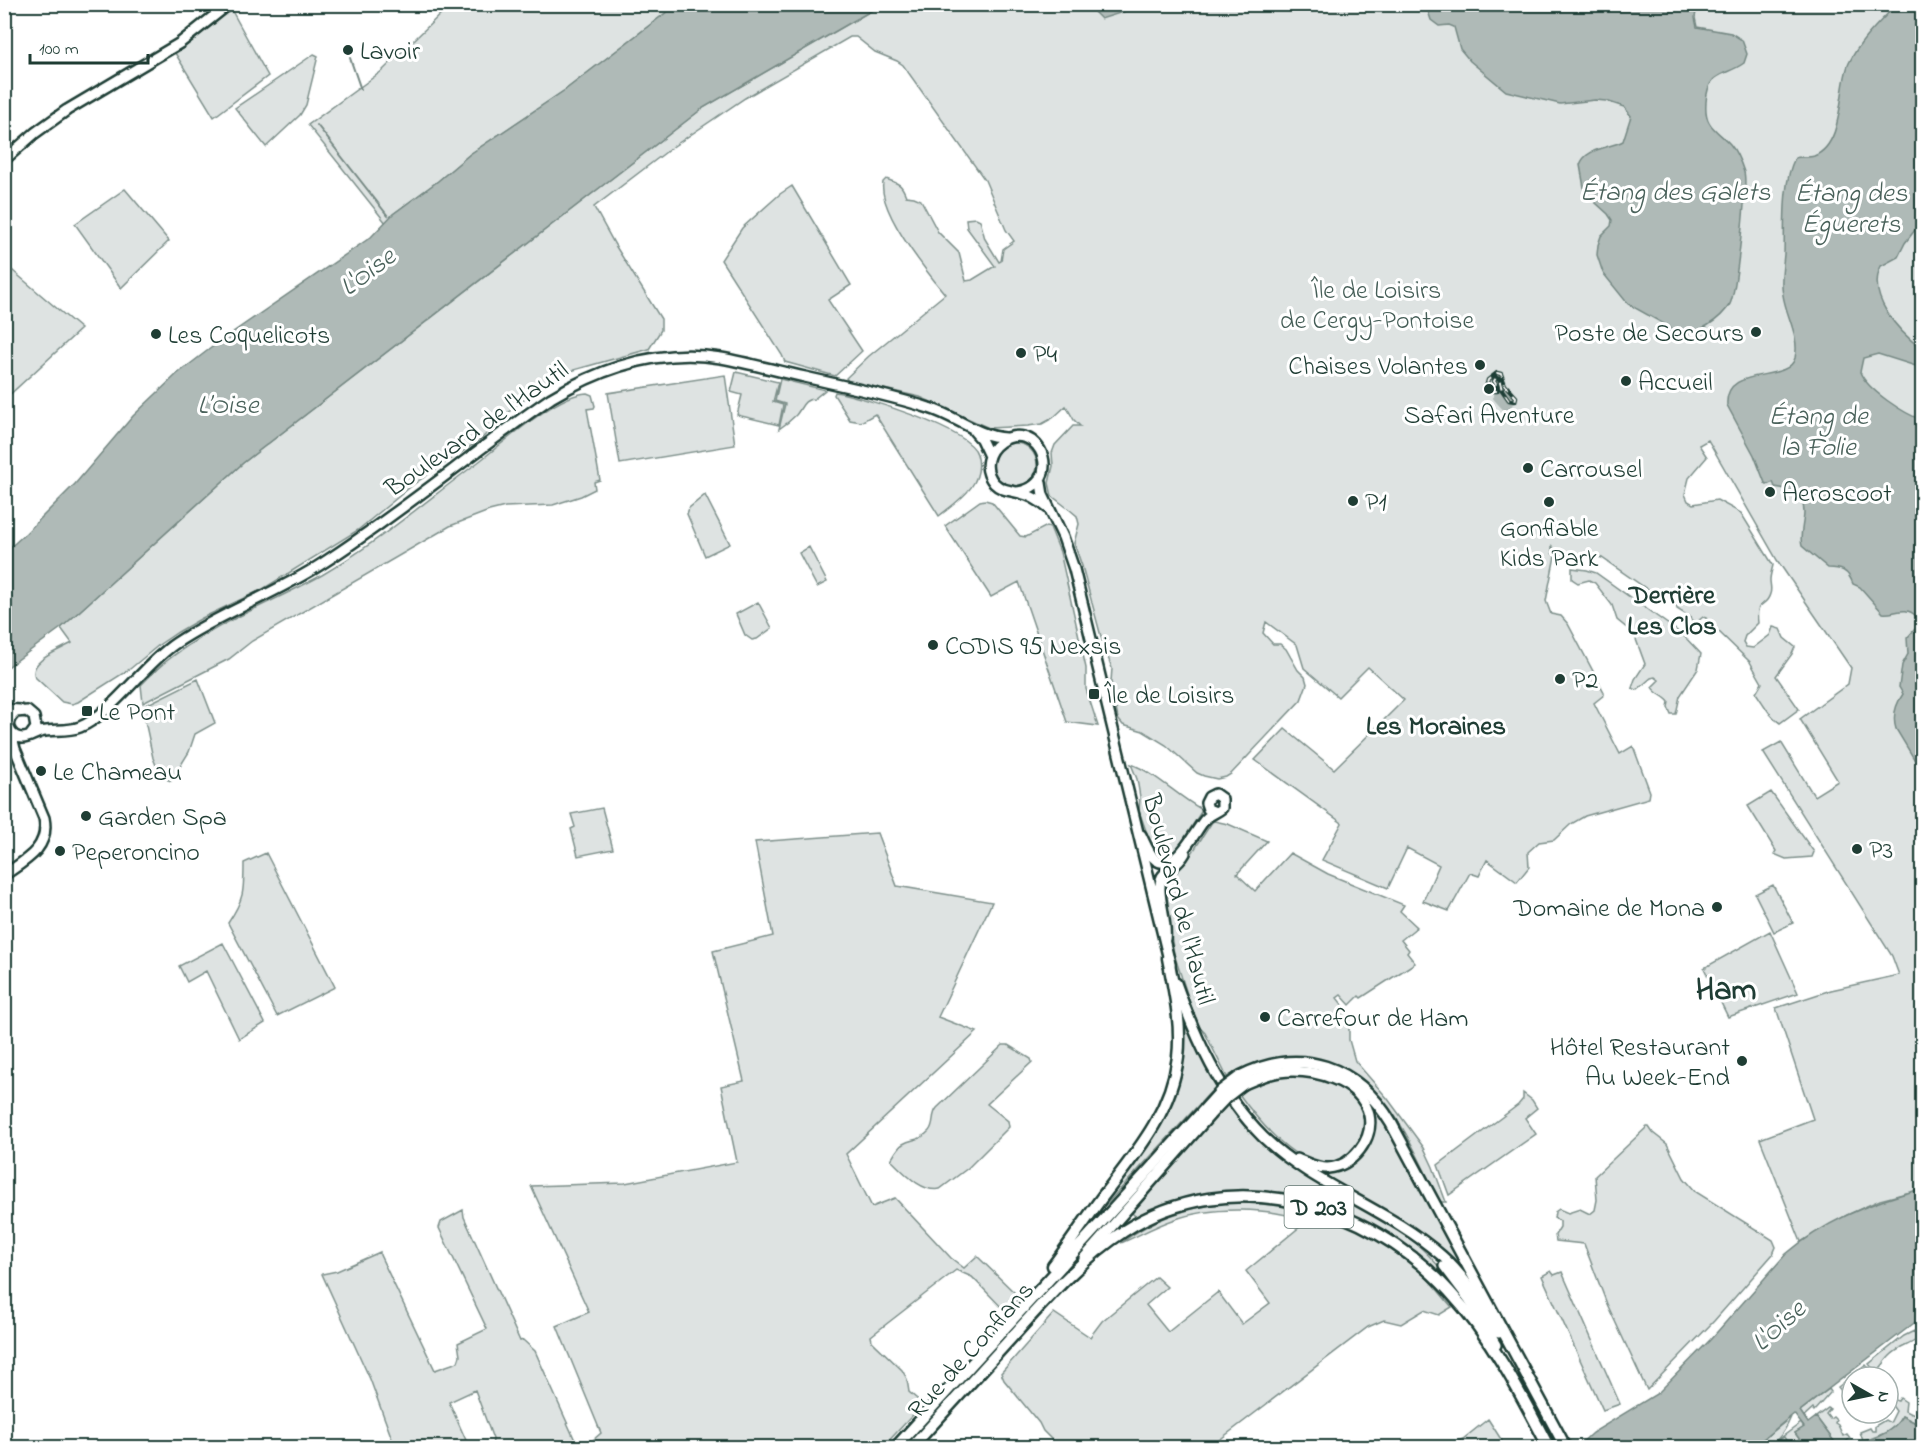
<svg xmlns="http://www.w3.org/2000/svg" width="1927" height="1452" font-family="'Indie Flower',sans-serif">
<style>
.green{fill:#dee3e2;stroke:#7e908b;stroke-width:1.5}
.water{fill:#afbab7;stroke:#758883;stroke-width:1.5}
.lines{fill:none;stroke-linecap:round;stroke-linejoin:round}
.stream{stroke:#758883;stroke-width:2}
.canal{stroke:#afbab7;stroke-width:8}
.secondary-casing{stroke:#1f3d34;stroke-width:14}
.primary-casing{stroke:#1f3d34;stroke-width:15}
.secondary{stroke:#fff;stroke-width:9}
.primary{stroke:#fff;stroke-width:10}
.rail-casing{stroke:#1f3d34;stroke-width:4.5}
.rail{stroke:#fff;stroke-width:2;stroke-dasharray:7;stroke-linecap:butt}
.secondary-bridge-casing{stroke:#1f3d34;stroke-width:14;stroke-linecap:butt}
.primary-bridge-casing{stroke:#1f3d34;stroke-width:15;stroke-linecap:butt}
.secondary-bridge{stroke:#fff;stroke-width:9}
.primary-bridge{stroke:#fff;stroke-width:10}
.poi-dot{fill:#1f3d34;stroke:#fff;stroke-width:2}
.labels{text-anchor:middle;stroke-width:6;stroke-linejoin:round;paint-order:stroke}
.shield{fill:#fff;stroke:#627771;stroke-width:1.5}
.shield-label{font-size:24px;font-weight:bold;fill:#1f3d34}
.poi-label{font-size:26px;fill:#1f3d34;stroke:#fff;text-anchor:start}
.park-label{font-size:26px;fill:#455e57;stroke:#fff}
.street-label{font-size:26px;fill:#1f3d34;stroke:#fff}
.water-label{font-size:27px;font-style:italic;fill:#4a625b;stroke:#fff}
.neighbourhood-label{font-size:27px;font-weight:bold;fill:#1f3d34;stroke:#fff}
.district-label{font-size:32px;font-weight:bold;fill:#1f3d34;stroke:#fff}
</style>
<rect width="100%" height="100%" fill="#fff"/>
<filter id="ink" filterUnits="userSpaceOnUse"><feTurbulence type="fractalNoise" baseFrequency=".0167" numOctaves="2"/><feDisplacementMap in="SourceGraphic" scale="12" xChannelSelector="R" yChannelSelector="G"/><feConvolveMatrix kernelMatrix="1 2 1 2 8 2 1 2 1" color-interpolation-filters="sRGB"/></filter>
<g filter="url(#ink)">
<path class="green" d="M450 5H676L565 90 470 154 438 181 393 214 386 223 308 125 382 71Z
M881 5H1922V1189L1880 1200 1847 1215 1801 1242 1760 1139 1813 1119 1776 1008 1831 990 1899 975 1892 956 1763 752 1781 742 1814 796 1838 781 1800 719 1848 684 1851 668 1777 560 1708 440 1699 445 1707 457 1689 478 1685 494 1688 501 1693 504 1717 500 1741 513 1773 565C1772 570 1770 575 1770 580 1770 585 1772 589 1770 594 1766 609 1755 598 1758 623L1745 636 1743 642 1746 647 1753 648 1770 635 1773 627 1780 629 1784 638 1795 647 1792 654 1776 676 1799 709 1780 723C1769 716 1764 704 1756 693L1762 683 1750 662 1718 631 1713 635 1708 629 1705 628 1708 621 1706 618 1703 617 1698 621H1692L1690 617 1677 609 1674 598 1660 594 1657 596 1602 558 1588 554H1559L1552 546V553L1555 556 1546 601 1551 614 1561 616 1568 624 1604 692V695L1594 703 1620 754 1633 746 1650 792 1649 798 1585 816 1571 824 1554 840 1539 842 1528 852 1529 867 1517 882 1487 860 1479 876 1470 873 1449 911 1423 901 1439 865 1407 848 1388 888 1322 860 1342 823 1255 760 1285 729 1334 769 1404 700 1368 667 1338 697 1304 668 1297 645 1266 622 1263 633 1273 644H1280L1286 649 1298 670 1305 677 1307 684 1301 700 1231 774 1226 777 1217 779 1204 776 1197 773 1166 745 1143 731 1123 725 1118 719 1111 682 1112 668 1103 644 1082 566 1074 543 1079 524 1077 516 1070 510 1052 496 1049 483 1053 466 1052 453 1055 445 1073 426H1080L1074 420 1066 406 1053 418 1042 424 1028 426 989 428 920 397 848 381 846 378 869 356 945 294C926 271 878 211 883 182L886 179C899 184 901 183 906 196L914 197 921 200 938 232 959 253 966 281 972 280 995 266 967 228 966 219 976 218 980 220 985 239 999 262 1001 261 1003 249 1014 241 1006 230 985 180 903 65 897 61 875 52 856 37H850L745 98 674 146 594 207 615 245 661 319V330L649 349 574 370 548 382 513 408 480 440 414 484 358 530 263 589 202 618 178 632 160 644 130 669 78 702 72 704 62 702 35 677C28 660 61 650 72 643L61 628 243 463 703 108Z
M232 11 268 76 214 117 175 53 187 45 227 12Z
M314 54 318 56 306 105 300 115 266 147 235 108Z
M792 186 851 285 828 300 862 351 835 376 785 362 782 355 721 260 742 228 780 194Z
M125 189 169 241 121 288 75 224Z
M6 265 81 329 5 399 4 266Z
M736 372 778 382 773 402 783 405 779 425 737 415 742 395 731 392Z
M725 375 735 445 620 464 608 393Z
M780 379 825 390 814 399C803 399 802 408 796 415 791 420 785 425 779 429L785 404 775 401Z
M835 392C860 396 970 429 977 454 986 484 958 501 939 516L875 414 861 422 850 420 834 395Z
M587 393 592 395 595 406 594 408 587 409 600 480 594 482 595 489 581 496 553 505 505 507 489 511 450 526 252 641 229 659 143 703 141 685C148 678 156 670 164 663 210 625 270 604 322 575 377 543 426 501 477 463 502 444 557 394 587 393Z
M993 465a22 22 0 1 1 44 0a22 22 0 1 1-44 0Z
M705 495 730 544 705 556 687 514 689 508Z
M985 500 992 502 1020 536 1026 537 1047 526 1050 527 1060 552 1086 668V689L1098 726 1067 722 1019 582 991 597 945 526 980 501Z
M809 547 827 582 817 587 799 553Z
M1572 568 1587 570 1596 573 1683 635 1701 654 1698 669 1680 696 1676 714H1671L1668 707 1669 702C1665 696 1655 694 1652 687L1659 680 1655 677 1651 678 1637 690 1632 688 1635 679 1645 664 1634 634 1617 620 1612 605 1595 583 1589 580 1578 583 1572 579Z
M758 602 772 628 757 639 752 640 745 635 736 614Z
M198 679 215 723 195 734 189 752 171 781 161 777 153 758 142 707Z
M1131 764C1156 773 1177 796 1201 809V812L1173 856 1160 855 1150 842 1139 811 1140 797 1137 779Z
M1771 792 1814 852 1812 857 1786 859 1774 854 1776 851 1748 806Z
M602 808 613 849 578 856 571 829 575 827 571 814Z
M1214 821 1228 824 1267 841 1237 874 1255 891 1290 853 1328 874 1404 905 1400 911 1417 927 1401 940 1409 950 1407 953 1415 963 1361 998 1359 996 1350 1005 1341 995 1337 998 1349 1013V1040L1355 1061 1388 1099 1424 1148 1433 1167 1446 1202H1440C1415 1154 1388 1076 1329 1063 1322 1061 1313 1062 1306 1061 1273 1058 1257 1060 1227 1077L1205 1033 1199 1027 1191 1006 1174 954 1164 892 1169 876 1187 861 1212 822Z
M877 833 897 886 992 902 938 1017 977 1032 846 1154 872 1207 895 1198 951 1258 964 1268 977 1256 1019 1297 1006 1312 972 1277 956 1270 871 1336 872 1341 902 1370 907 1379 909 1392 923 1404 883 1447H585L601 1433 557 1326 589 1312 531 1186 625 1183 737 1162 721 1086 744 1081 713 951 773 936 755 842Z
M266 853 335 987 277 1016 228 923C244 899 244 892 244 863Z
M1773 885 1793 923 1774 932 1755 894Z
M1770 931 1798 993 1728 1017 1704 968Z
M223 943 265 1023 239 1039 206 971 187 982 179 966Z
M1183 1015 1216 1086 1101 1210 1100 1208C1130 1168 1169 1127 1180 1076 1184 1056 1181 1036 1181 1016Z
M1003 1045H1008L1031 1059 1032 1062 987 1104 1008 1121 1009 1127 968 1168 940 1189C921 1193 903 1171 891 1160 894 1155 898 1147 903 1144 913 1138 919 1142 929 1131 935 1124 931 1115 937 1108Z
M1292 1075C1322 1077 1370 1090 1364 1129 1363 1141 1354 1152 1344 1158 1337 1161 1329 1165 1322 1164 1291 1161 1255 1117 1239 1094 1256 1083 1272 1078 1292 1075Z
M1523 1093 1532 1100 1537 1108 1525 1118 1536 1134 1449 1195 1438 1165 1518 1105 1523 1099Z
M1365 1097 1379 1111 1469 1277 1467 1279 1437 1247 1411 1226 1328 1177V1172L1366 1147Z
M1227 1103C1248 1129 1271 1155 1300 1173 1331 1193 1366 1207 1396 1228 1429 1250 1451 1280 1474 1312 1455 1292 1437 1271 1416 1254 1359 1207 1280 1181 1206 1194 1182 1198 1159 1208 1136 1217L1132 1213Z
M1647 1127H1649L1653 1133 1667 1144 1684 1178 1696 1192 1773 1240 1776 1247 1773 1254 1714 1321 1647 1390 1607 1304 1584 1244 1556 1241 1555 1235 1560 1227V1221L1554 1218 1555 1212 1559 1209 1568 1213 1580 1209 1590 1214 1595 1210 1597 1200 1595 1176Z
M1225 1203C1291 1201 1359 1219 1411 1262 1426 1275 1439 1292 1452 1307L1439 1315 1424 1310 1401 1324 1384 1320 1368 1327 1210 1447H1059L1043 1431 1039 1423 1004 1380 1001 1373 1054 1313 1090 1337 1102 1321 1156 1277 1167 1287 1146 1305 1168 1332 1218 1292 1242 1324 1270 1303 1246 1271 1307 1221C1270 1207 1210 1206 1173 1220 1155 1226 1138 1236 1121 1243 1152 1219 1186 1208 1225 1203Z
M463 1210 464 1217 520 1341 523 1340 535 1351 578 1447H492L493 1439 475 1390 449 1402 469 1447H395L370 1379 322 1274 337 1271 380 1252V1255L435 1370 458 1362 460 1356 458 1343 487 1329 439 1228 441 1222Z
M1551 1271 1554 1275 1562 1272 1620 1404 1603 1410 1542 1276Z
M1914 1331 1922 1344V1348L1916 1340C1908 1346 1898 1347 1889 1357 1885 1361 1883 1366 1878 1370L1881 1374 1878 1376 1869 1364 1904 1336Z
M1866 1365 1876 1377H1852V1390L1845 1395 1849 1400 1846 1402 1843 1398 1845 1395 1838 1387Z
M1829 1389 1831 1392 1814 1411 1813 1409 1804 1417 1800 1411Z
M1895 1394V1400L1898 1401 1900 1398 1906 1402 1905 1411 1911 1414 1913 1413 1920 1414 1922 1411V1426L1902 1416C1893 1432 1879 1436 1863 1441L1860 1432 1870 1428 1872 1431H1875V1426L1885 1420 1890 1423 1896 1411 1888 1400Z
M1828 1408 1830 1409 1826 1414 1830 1419 1833 1417 1836 1420 1835 1423 1838 1425 1843 1436 1847 1434 1850 1438 1846 1442 1849 1446 1845 1447 1844 1444H1836L1816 1417Z
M1791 1417C1783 1436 1775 1447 1753 1448Z
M1488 1419 1506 1447H1444L1463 1439Z
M1801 1423 1804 1428 1795 1433 1805 1447H1790L1784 1437 1771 1445Z"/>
<path class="water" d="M676 5H881L703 108 243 463 61 628 5 669V552L26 533 75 484 133 416 177 374 220 341 371 237 393 214 438 181 470 154 565 90Z
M1087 5H1135L1133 9 1101 19Z
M1426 5H1697L1695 18 1697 27 1731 33 1742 40 1747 54 1744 63C1725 77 1708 70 1706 102 1704 127 1716 129 1730 144 1736 151 1741 163 1744 172 1748 187 1736 292 1730 304 1721 319 1697 336 1680 333L1628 304 1603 273 1597 255 1598 245 1601 236 1611 226 1612 220 1608 214 1585 193 1580 165C1585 148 1610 148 1623 141L1631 116 1624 107 1606 101 1595 100 1560 104 1506 91 1470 61 1460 49 1454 27 1449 25 1439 26 1431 20Z
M1896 5H1922V221L1905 243 1898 257 1881 266C1866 297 1899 332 1922 349V368L1878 354 1863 358 1860 372C1867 390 1905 414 1922 420V772L1896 729C1892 716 1896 704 1903 694L1899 687 1902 665 1908 654 1907 638 1916 628V616C1905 605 1894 615 1883 613L1860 587 1853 584C1848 570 1841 568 1828 568L1802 546C1798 532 1808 516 1802 502L1786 489 1775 487 1773 482 1767 485 1765 483 1754 455 1727 405C1724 364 1788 384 1795 358 1800 336 1786 316 1783 295 1780 282 1783 267 1784 254 1785 226 1782 182 1795 158 1801 156 1808 158 1814 156 1845 144 1838 87 1849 63 1860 40 1879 23 1896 5Z
M1922 1189V1317L1800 1411 1808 1423 1816 1417 1836 1444H1844L1845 1446C1865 1442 1892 1436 1902 1416L1922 1426V1447H1920L1916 1443 1900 1448 1805 1447 1795 1433 1804 1427 1794 1414 1753 1447H1577L1592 1433 1658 1393 1710 1340 1786 1254C1825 1221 1873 1201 1922 1189Z"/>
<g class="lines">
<path class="stream" d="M350 58 361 90
M317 125 388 216"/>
<path class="canal" d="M1507 389 1513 397 1506 407 1497 397 1500 394 1505 398 1508 395Z"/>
<g class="secondary-casing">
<path id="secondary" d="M4 160 35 133 67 110 180 43 229 4
M974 431 981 439 989 456
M1040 477 1043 495 1063 537 1074 569 1170 964
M1018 492C1029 490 1039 484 1043 473 1045 465 1044 457 1040 450 1020 416 969 452 994 483 1002 491 1010 490 1020 493 1030 495 1040 501 1048 508
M4 709 20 710
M30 736 36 728 34 717 27 711 16 712C11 716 7 721 9 728 11 734 16 738 23 738 28 738 34 734 40 732 53 729 67 732 80 727 112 714 144 664 176 643 222 612 276 594 323 563 402 512 474 451 551 398 603 367 660 348 721 358 749 363 777 371 805 377 847 387 889 395 929 408 956 416 977 436 1005 438
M1141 835C1145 843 1149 855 1156 860 1175 873 1194 833 1203 822 1208 814 1215 814 1222 808V799L1215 794 1209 797 1206 803 1208 809 1215 812
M4 875C26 860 50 848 44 818L15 749 11 733
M1165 939C1168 922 1155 891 1162 877 1167 869 1178 866 1185 853
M1176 983C1196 1039 1220 1094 1263 1137 1315 1187 1388 1208 1442 1256 1466 1277 1482 1306 1499 1333
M1244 1084C1256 1079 1267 1074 1279 1072 1310 1068 1361 1079 1369 1115 1374 1139 1353 1166 1328 1168 1317 1169 1307 1163 1297 1159
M1084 1258 1210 1115
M1444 1266 1469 1299 1496 1345"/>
</g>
<g class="primary-casing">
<path id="primary" d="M1241 1076C1301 1046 1357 1066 1391 1123L1566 1448
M1053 1266C1070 1243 1086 1219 1103 1196 1136 1153 1171 1113 1178 1057 1182 1024 1174 990 1168 958
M895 1448 1203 1111
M911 1448C945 1411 978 1374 1012 1337 1046 1299 1081 1259 1124 1231 1230 1162 1369 1203 1449 1291 1491 1336 1521 1394 1549 1448"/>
</g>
<use href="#secondary" class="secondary"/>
<use href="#primary" class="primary"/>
<g class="rail-casing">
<path id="rail" d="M1497 373 1501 374 1505 385 1516 397 1515 401 1509 400 1502 390 1499 379 1496 378 1494 381 1498 388 1497 391H1493L1487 384 1488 380Z"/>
</g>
<use href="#rail" class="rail"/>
<g class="secondary-bridge-casing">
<path id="secondary-bridge" d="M1210 1115 1227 1097 1244 1084"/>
</g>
<g class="primary-bridge-casing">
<path id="primary-bridge" d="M1203 1111 1221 1091 1241 1076"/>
</g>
<use href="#secondary-bridge" class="secondary-bridge"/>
<use href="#primary-bridge" class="primary-bridge"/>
</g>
</g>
<g class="poi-dot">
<circle cx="348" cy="50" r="6"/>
<circle cx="1756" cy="332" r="6"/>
<circle cx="156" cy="334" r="6"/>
<circle cx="1021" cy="353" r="6"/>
<circle cx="1480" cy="365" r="6"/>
<circle cx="1626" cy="381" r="6"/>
<circle cx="1489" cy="389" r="6"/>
<circle cx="1528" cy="468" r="6"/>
<circle cx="1770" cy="492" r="6"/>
<circle cx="1353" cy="501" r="6"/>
<circle cx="1549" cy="502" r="6"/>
<circle cx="933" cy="645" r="6"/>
<circle cx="1560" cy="679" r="6"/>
<rect x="1088" y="688" width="12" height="12" rx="3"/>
<rect x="81" y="705" width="12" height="12" rx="3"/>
<circle cx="41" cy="771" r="6"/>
<circle cx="86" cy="816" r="6"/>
<circle cx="1857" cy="849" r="6"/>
<circle cx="60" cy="851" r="6"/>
<circle cx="1717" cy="907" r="6"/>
<circle cx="1265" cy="1017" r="6"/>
<circle cx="1742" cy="1061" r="6"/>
</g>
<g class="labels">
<rect class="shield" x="1284.5" y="1186" width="69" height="42" rx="4.5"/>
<g class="shield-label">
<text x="1319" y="1215">D 203</text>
</g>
<g class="poi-label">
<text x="360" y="59">Lavoir</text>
<text x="1744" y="341" text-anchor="end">Poste de Secours</text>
<text x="168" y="343">Les Coquelicots</text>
<text x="1033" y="362">P4</text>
<text x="1468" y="374" text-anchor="end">Chaises Volantes</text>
<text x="1638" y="390">Accueil</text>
<text x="1489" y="423" text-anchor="middle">Safari Aventure</text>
<text x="1540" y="477">Carrousel</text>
<text x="1782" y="501">Aeroscoot</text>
<text x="1365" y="510">P1</text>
<text x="1549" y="536" text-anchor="middle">Gonflable<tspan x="1549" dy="30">Kids Park</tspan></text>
<text x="945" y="654">CODIS 95 Nexsis</text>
<text x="1572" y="688">P2</text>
<text x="1106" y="703">Île de Loisirs</text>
<text x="99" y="720">Le Pont</text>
<text x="53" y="780">Le Chameau</text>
<text x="98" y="825">Garden Spa</text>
<text x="1869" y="858">P3</text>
<text x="72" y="860">Peperoncino</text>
<text x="1705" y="916" text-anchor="end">Domaine de Mona</text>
<text x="1277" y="1026">Carrefour de Ham</text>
<text x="1730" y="1055" text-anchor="end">Hôtel Restaurant<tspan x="1730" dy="30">Au Week-End</tspan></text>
</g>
<g class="park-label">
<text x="1377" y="298">Île de Loisirs<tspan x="1377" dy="30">de Cergy-Pontoise</tspan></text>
</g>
<g class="street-label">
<text transform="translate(476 428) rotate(-35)" y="9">Boulevard de l'Hautil</text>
<text transform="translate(1180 899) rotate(75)" y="9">Boulevard de l'Hautil</text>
<text transform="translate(970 1349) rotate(-48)" y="9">Rue de Conflans</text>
</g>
<g class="water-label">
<text x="1675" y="200">Étang des Galets</text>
<text x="1851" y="201">Étang des<tspan x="1851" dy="31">Éguerets</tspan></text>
<text transform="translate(367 271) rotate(-37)" y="9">L'Oise</text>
<text x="228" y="413">L’Oise</text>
<text x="1818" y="424">Étang de<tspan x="1818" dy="31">la Folie</tspan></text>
<text transform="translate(1778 1325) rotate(-42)" y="9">L'Oise</text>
</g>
<g class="neighbourhood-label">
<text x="1672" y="603">Derrière<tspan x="1672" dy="31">Les Clos</tspan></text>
<text x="1436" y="734">Les Moraines</text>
</g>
<g class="district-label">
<text x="1726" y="999">Ham</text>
</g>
</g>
<rect width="1927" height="1452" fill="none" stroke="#fff" stroke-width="24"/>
<rect x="12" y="12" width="1903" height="1428" fill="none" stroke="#1f3d34" stroke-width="2" filter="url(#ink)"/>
<g transform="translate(1870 1395) rotate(99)"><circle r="28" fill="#ffffff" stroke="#a5b1ae" stroke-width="1.5"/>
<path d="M0-4.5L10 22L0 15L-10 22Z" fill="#1f3d34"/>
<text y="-9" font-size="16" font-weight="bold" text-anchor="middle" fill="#1f3d34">N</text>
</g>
<path d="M30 54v9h118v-9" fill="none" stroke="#1f3d34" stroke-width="3"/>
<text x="39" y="54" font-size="18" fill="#1f3d34" stroke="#ffffff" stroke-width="4.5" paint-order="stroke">100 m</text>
</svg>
